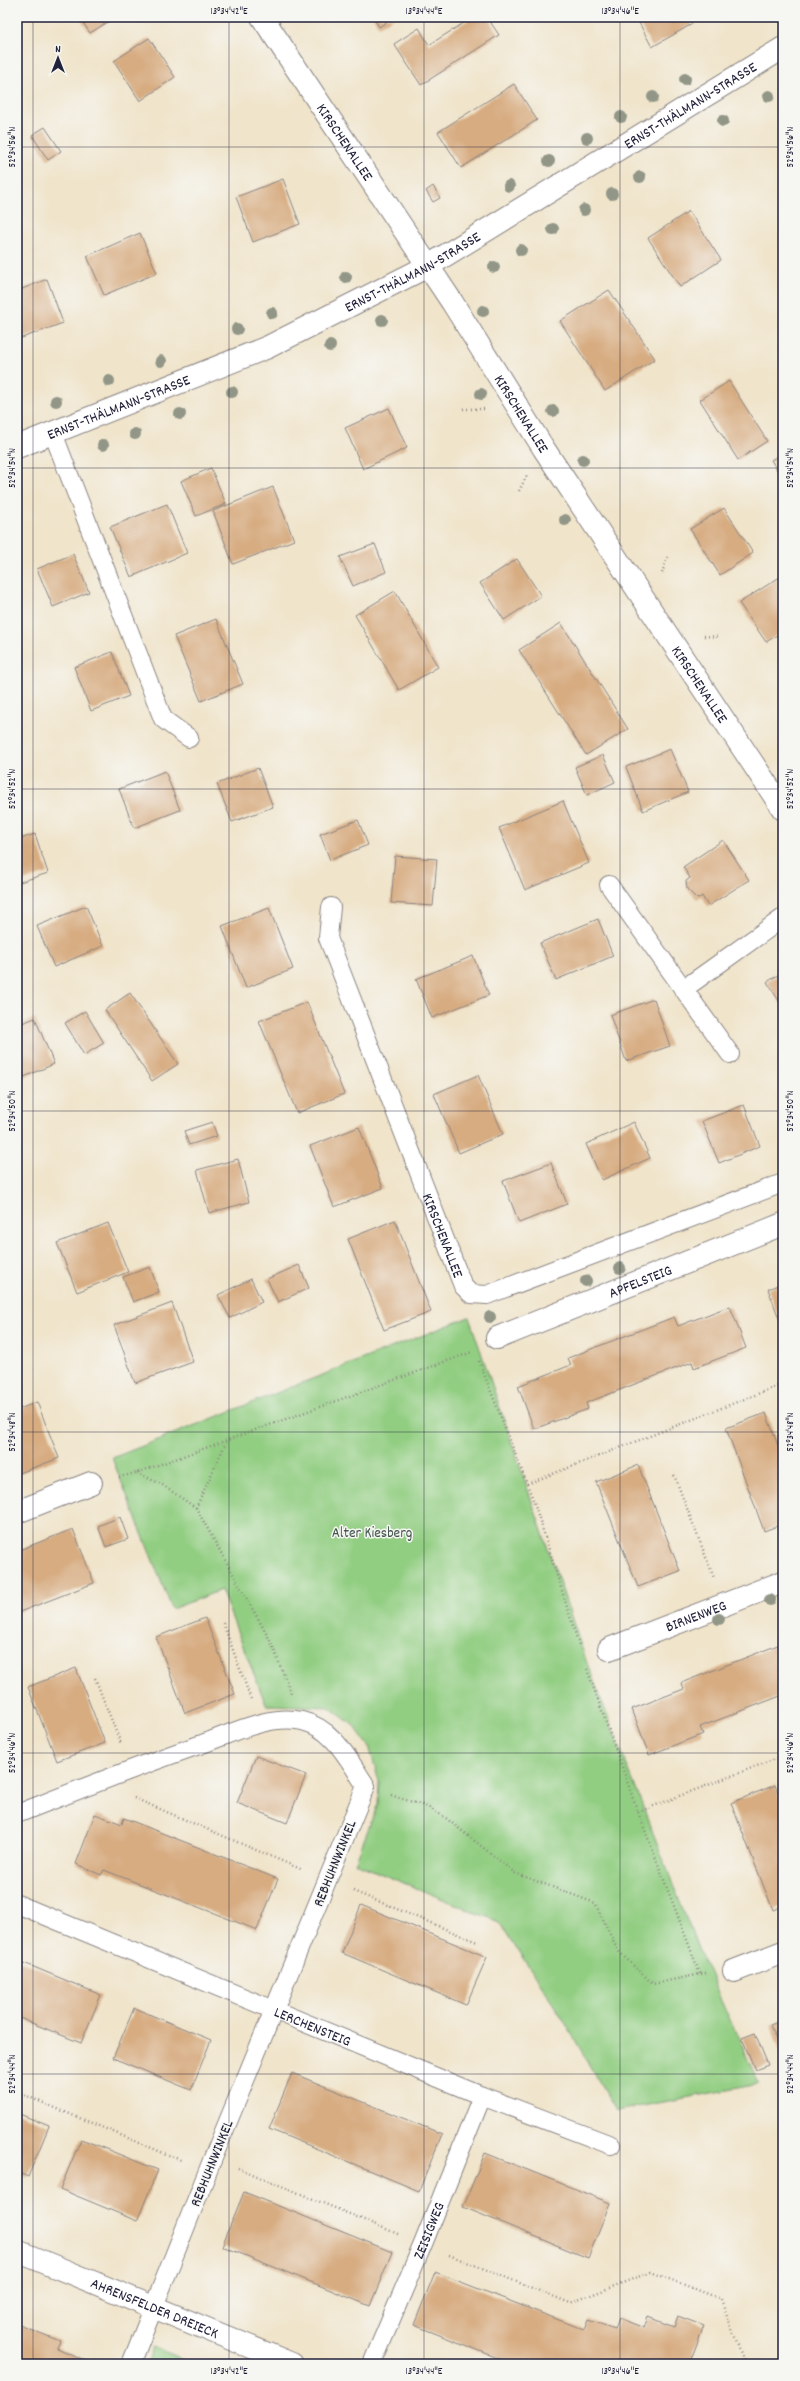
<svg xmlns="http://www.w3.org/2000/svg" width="800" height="2381" font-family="Dekko,sans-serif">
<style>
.green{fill:#92ce82;stroke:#5a785e}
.building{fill:#d7ac81}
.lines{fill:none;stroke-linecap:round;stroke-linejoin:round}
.lane-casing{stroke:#898382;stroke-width:20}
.street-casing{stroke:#898382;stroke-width:24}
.path{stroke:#898382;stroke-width:2.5;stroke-dasharray:1 3;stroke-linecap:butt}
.lane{stroke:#fff;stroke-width:18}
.street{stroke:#fff;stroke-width:22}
.tree{fill:#919687}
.ticks{fill:none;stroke:#22223b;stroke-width:1;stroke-opacity:0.45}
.labels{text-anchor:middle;stroke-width:3;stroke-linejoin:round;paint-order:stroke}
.street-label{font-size:15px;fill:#22223b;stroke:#f6f6f2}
.park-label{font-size:15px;fill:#445650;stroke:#f6f6f2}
.neatline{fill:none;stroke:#22223b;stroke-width:1.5}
.ticks-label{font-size:10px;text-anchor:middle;fill:#22223b}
</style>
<rect width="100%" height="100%" fill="#f6f6f2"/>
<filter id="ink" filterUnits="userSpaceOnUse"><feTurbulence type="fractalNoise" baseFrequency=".025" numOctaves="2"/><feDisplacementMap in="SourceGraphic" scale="8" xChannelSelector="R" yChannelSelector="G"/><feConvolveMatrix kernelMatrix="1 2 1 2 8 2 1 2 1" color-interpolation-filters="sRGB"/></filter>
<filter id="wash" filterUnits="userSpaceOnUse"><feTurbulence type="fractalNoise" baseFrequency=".012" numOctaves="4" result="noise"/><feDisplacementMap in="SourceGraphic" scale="16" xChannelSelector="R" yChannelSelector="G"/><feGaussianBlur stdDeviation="0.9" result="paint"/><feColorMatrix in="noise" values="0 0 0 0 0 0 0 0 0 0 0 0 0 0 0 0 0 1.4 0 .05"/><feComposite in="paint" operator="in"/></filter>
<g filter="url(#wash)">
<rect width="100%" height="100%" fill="#f0e4ca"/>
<path class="green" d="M469 1317 587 1663 699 1951 759 2084 616 2111 563 2019 499 1922 355 1863 378 1804 379 1781 369 1746 354 1726 329 1707 266 1705 221 1590 172 1609 112 1458Z
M153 2347 196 2364H147Z"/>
<g id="blocks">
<path class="building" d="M79 17H116L90 33Z
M373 17H394L379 27Z
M473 17H487L499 35 421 85 394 44 419 28 429 45Z
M636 17H688L692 24 652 47Z
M149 38 175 77 140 101 114 61Z
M514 84 537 120 461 168 438 132Z
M45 127 61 151 48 160 32 135Z
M283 179 300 224 253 242 236 197Z
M433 186 440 198 433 202 426 191Z
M689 211 721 260 680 287 648 238Z
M140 233 157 273 104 295 87 256Z
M47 279 63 323 19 339 17 334V291Z
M609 290 655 359 605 391 560 321Z
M729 381 767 441 738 460 700 400Z
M389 408 407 448 363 469 345 428Z
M783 453V480L771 460Z
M211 468 226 504 196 516 181 481Z
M273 487 294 540 233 564 213 511Z
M167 504 187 553 131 577 110 527Z
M724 508 753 553 720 575 690 529Z
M375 544 386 572 353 586 340 557Z
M73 554 89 592 53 607 37 569Z
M517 559 541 596 504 620 480 583Z
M783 575V636L779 634 766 642 739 603Z
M395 591 438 667 399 690 355 615Z
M216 619 243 684 201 701 174 636Z
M561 623 628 729 586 755 519 650Z
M112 652 129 696 91 711 74 667Z
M670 749 688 792 643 811 626 767Z
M603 755 615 782 587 795 575 767Z
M258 768 273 807 232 822 217 784Z
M165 771 180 810 134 828 119 789Z
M563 801 589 863 525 890 499 828Z
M358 820 368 845 330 860 320 834Z
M35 834 48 873 17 883V840Z
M723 840 749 880 708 906 702 896 697 899 687 889 686 881 690 878 683 867Z
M395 856 437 859 433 906 391 903Z
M86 906 103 946 54 967 37 926Z
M269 908 293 969 246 988 222 926Z
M598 919 613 956 556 980 540 943Z
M473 956 489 995 432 1018 416 979Z
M783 972V1007L767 982Z
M130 993 178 1064 152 1081 105 1010Z
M654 999 670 1046 626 1061 610 1015Z
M307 1002 344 1094 297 1113 259 1021Z
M85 1011 104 1043 84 1055 65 1023Z
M35 1018 54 1064 17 1080V1025Z
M478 1075 503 1134 459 1153 434 1094Z
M744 1105 760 1146 719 1163 702 1121Z
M212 1122 217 1136 189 1145 184 1131Z
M634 1122 650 1158 602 1180 586 1144Z
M359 1127 383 1188 334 1207 310 1146Z
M238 1159 249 1202 209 1213 197 1170Z
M551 1163 567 1204 519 1223 503 1181Z
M395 1220 431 1312 384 1330 348 1239Z
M108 1223 128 1272 77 1292 57 1243Z
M299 1265 309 1288 278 1302 267 1279Z
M150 1267 159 1292 133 1302 123 1277Z
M251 1279 262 1302 230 1318 218 1295Z
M783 1283V1329L768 1289Z
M172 1303 193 1362 135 1383 114 1325Z
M730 1306 746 1348 694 1368 692 1362 586 1403 588 1409 534 1429 518 1386 571 1365 568 1358 674 1317 678 1326Z
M37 1402 59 1458 17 1474V1410Z
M766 1413 783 1459V1524L764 1531 726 1428Z
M638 1465 680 1571 638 1587 596 1482Z
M120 1517 128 1539 106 1547 98 1526Z
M73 1529 94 1583 17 1613V1551Z
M205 1618 235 1694 185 1713 156 1637Z
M783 1643V1695L700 1727 703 1734 649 1755 632 1709 684 1689 681 1683Z
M76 1668 105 1743 57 1761 28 1687Z
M256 1756 306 1775 287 1823 237 1803Z
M775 1785 783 1805V1906L773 1910 731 1803Z
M95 1814 122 1824 124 1818 278 1879 257 1930 104 1870 101 1875 76 1864Z
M361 1905 487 1957 466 2005 342 1953Z
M17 1960 101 1995 81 2043 17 2017Z
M134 2008 211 2040 191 2090 113 2058Z
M783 2020V2057L770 2025Z
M755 2033 768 2065 755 2070 742 2038Z
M292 2073 442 2134 419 2191 269 2129Z
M17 2113 49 2126 28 2177 17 2172Z
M81 2139 158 2170 137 2221 60 2189Z
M485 2153 610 2203 588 2258 463 2207Z
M244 2192 392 2252 370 2306 222 2246Z
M435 2272 585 2330 589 2320 615 2329 619 2318 644 2328 648 2317 674 2327 678 2316 704 2326 689 2364H513L414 2325Z
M17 2324 60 2341 57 2348 94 2364H17Z"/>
</g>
</g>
<g filter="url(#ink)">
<use href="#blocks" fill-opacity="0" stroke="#898382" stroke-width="1"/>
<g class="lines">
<g class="lane-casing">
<g id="lane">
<path d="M53 433 163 719 189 738"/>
<path d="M609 885 730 1054"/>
<path id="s1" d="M331 907 328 938 463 1286 471 1294 487 1295 783 1183"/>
<path d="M685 988 783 918"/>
<path d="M17 1814C78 1790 140 1765 202 1744 233 1733 269 1714 302 1721 334 1728 349 1761 366 1786L213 2158 131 2364"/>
<path id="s2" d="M17 1904 482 2096 611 2145"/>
<path id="s3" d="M372 2364 423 2244 482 2096"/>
</g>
</g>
<g class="street-casing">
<g id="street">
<path id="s4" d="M262 17 452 302 544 449 783 809"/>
<path id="s5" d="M17 447 268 347 428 266 783 48"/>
<path id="s6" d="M497 1338 783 1224"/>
<path d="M17 1512 91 1483"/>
<path id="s7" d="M609 1649 783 1582"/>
<path d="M734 1971 783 1952"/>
<path id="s8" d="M17 2251 292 2364"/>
</g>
</g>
<path class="path" d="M463 409H484
M519 491 527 475
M662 573 668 556
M704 636 720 637
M479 1361 534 1502 579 1645
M137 1473 161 1484 196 1508 271 1642 291 1693
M674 1475 714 1578
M119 1477 136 1473 472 1352
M527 1484 783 1384
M196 1508 227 1440
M223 1623 251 1699
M587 1669 638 1812 700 1974
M95 1678 121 1744
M391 1795 428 1807 447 1819 515 1873 595 1903 618 1951 653 1984 706 1973
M134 1798 303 1870
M638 1812 783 1756
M353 1891 477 1942
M17 2092 183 2161
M238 2168 398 2234
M449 2255 570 2303 651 2272 721 2299 745 2364"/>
<use href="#lane" class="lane"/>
<use href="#street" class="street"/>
</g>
<g class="tree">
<circle cx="685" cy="79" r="6"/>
<circle cx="769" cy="96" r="6"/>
<circle cx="653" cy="97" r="6"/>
<circle cx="621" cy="117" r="6"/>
<circle cx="723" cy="121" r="6"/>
<circle cx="587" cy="138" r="6"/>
<circle cx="549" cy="161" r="6"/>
<circle cx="640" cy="177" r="6"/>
<circle cx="509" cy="186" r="6"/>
<circle cx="612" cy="194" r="6"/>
<circle cx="584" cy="210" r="6"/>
<circle cx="553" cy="229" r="6"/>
<circle cx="521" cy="250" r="6"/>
<circle cx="494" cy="267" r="6"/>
<circle cx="346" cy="277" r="6"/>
<circle cx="483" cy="311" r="6"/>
<circle cx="272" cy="313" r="6"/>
<circle cx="382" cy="320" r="6"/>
<circle cx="237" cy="329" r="6"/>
<circle cx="330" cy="346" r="6"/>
<circle cx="161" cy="361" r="6"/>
<circle cx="109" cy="381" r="6"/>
<circle cx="232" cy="392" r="6"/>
<circle cx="481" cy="394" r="6"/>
<circle cx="56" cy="401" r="6"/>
<circle cx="553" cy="411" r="6"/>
<circle cx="180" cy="414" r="6"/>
<circle cx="135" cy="434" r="6"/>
<circle cx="103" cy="445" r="6"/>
<circle cx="583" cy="460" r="6"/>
<circle cx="565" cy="520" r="6"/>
<circle cx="620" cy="1268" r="6"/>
<circle cx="586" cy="1281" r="6"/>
<circle cx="490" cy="1317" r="6"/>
<circle cx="770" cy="1600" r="6"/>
<circle cx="719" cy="1619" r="6"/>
</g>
</g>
<path class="ticks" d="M33 17V2364M229 17V2364M424 17V2364M620 17V2364M17 147H783M17 468H783M17 789H783M17 1111H783M17 1432H783M17 1753H783M17 2074H783"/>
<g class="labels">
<g class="street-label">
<text dy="5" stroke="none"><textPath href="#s5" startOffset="757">ERNST-THÄLMANN-STRASSE</textPath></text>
<text dy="5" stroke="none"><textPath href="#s4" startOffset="150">KIRSCHENALLEE</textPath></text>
<text dy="5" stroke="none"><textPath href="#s5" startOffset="433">ERNST-THÄLMANN-STRASSE</textPath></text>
<text dy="5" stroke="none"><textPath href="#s5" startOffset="109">ERNST-THÄLMANN-STRASSE</textPath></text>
<text dy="5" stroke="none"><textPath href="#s4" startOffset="474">KIRSCHENALLEE</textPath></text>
<text dy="5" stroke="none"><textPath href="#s4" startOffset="798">KIRSCHENALLEE</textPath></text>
<text dy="5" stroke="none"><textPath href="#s1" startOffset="350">KIRSCHENALLEE</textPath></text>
<text dy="5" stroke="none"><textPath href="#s6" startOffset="154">APFELSTEIG</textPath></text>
<text dy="5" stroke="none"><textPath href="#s7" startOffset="93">BIRNENWEG</textPath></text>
<text transform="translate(334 1863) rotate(-68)" y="5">REBHUHNWINKEL</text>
<text dy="5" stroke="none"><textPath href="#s2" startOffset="320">LERCHENSTEIG</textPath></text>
<text transform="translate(211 2163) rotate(-68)" y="5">REBHUHNWINKEL</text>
<text dy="5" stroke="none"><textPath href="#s3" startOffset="145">ZEISIGWEG</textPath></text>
<text dy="5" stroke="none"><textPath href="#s8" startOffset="149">AHRENSFELDER DREIECK</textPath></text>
</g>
<g class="park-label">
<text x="372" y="1537">Alter Kiesberg</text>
</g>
</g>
<rect width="800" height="2381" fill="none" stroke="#f6f6f2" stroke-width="44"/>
<g transform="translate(58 58)" stroke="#f6f6f2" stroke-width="3" paint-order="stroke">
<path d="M0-3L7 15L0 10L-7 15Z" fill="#22223b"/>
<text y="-6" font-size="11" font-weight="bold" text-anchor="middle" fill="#22223b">N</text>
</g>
<rect x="22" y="22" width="756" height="2337" class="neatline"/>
<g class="ticks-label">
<text x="229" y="14">13°34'42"E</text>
<text x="424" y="14">13°34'44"E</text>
<text x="620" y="14">13°34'46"E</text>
<text transform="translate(11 147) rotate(-90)" y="4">52°34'56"N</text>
<text transform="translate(789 147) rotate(-90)" y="4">52°34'56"N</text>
<text transform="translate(11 468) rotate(-90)" y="4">52°34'54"N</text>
<text transform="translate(789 468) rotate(-90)" y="4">52°34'54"N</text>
<text transform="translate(11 789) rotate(-90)" y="4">52°34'52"N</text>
<text transform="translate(789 789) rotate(-90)" y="4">52°34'52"N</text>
<text transform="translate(11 1111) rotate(-90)" y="4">52°34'50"N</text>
<text transform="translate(789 1111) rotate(-90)" y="4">52°34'50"N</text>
<text transform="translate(11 1432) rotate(-90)" y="4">52°34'48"N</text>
<text transform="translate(789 1432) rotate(-90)" y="4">52°34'48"N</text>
<text transform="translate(11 1753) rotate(-90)" y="4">52°34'46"N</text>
<text transform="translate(789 1753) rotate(-90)" y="4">52°34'46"N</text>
<text transform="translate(11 2074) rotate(-90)" y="4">52°34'44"N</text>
<text transform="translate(789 2074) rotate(-90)" y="4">52°34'44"N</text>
<text x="229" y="2374">13°34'42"E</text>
<text x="424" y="2374">13°34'44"E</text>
<text x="620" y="2374">13°34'46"E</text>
</g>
</svg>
